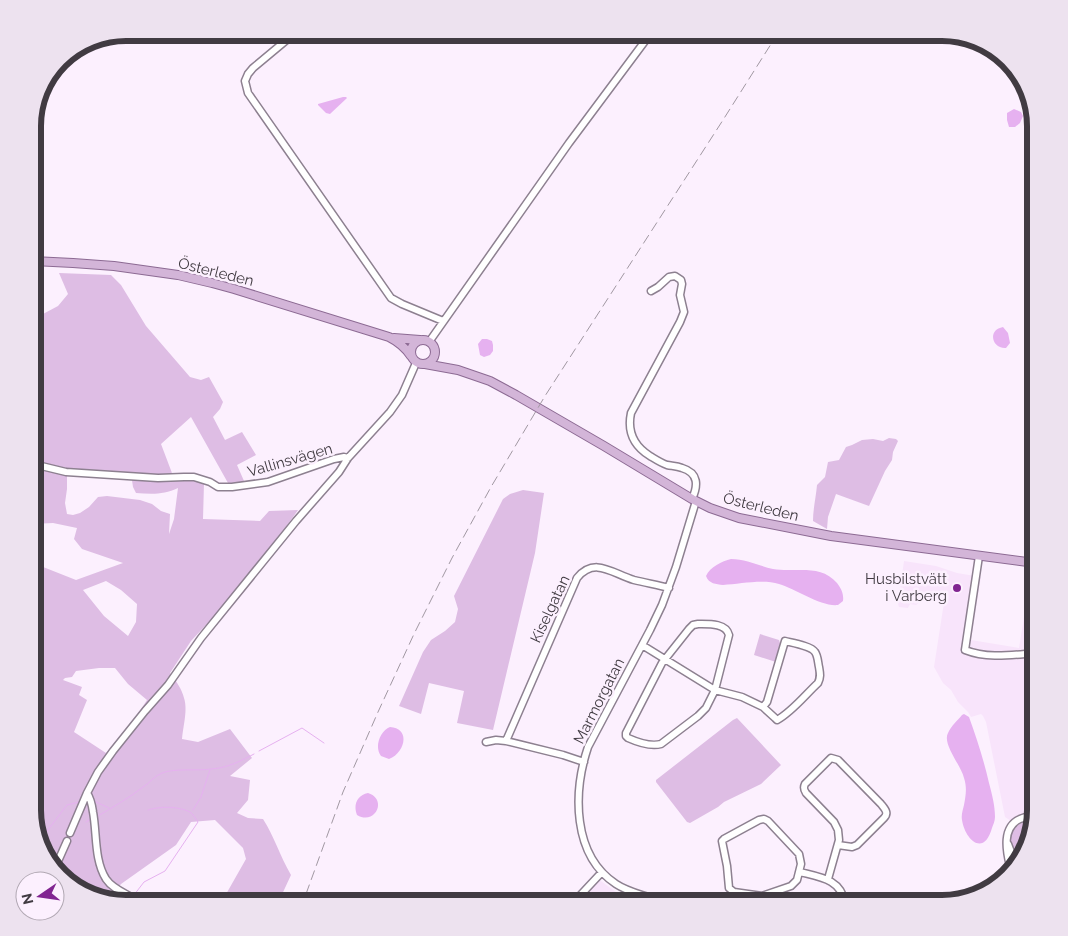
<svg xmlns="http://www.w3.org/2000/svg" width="1068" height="936" font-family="Raleway,sans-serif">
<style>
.built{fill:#f8e4fb}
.green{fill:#debde4;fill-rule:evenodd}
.water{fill:#e6b1f0}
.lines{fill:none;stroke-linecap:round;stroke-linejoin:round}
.stream{stroke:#e6b1f0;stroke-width:1}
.minor-casing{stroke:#8d8090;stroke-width:9}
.major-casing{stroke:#8c6a93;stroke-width:10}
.minor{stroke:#fff;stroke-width:6}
.major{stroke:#d3b5d8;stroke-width:8}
.rail{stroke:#a198a2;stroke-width:1;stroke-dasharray:10 5;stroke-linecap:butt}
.poi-dot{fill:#812591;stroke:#fcf0fe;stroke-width:2}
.labels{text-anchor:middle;stroke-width:5;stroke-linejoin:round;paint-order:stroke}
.street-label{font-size:15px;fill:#413b42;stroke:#fcf0fe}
.poi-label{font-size:15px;fill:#413b42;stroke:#fcf0fe;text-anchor:end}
.rim{fill:none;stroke:#413b42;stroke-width:6}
</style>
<rect width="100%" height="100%" fill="#fcf0fe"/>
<path class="built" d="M904 561 936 566 957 573 981 577 971 640 1019 648 1031 574 1035 575V815L1034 819 1023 822 1017 825 1005 817 986 722 983 716 981 714 971 717 968 712 958 702 951 690 943 683 934 667 945 596 932 594 916 605 910 604 908 608 899 607 898 604Z
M598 879 616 892 627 897 626 903H577Z"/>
<path class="green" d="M59 273 111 275 121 285 146 326 190 377 201 380 209 377 223 402 220 409 213 417 225 440 242 432 256 455 237 465 244 481 238 483H228L191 417 161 444 175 481 192 480 204 483 203 519 260 521 269 511 298 510 274 544 218 612 191 641 170 673C176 681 182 689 184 698 188 710 183 726 182 739L198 742 230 729 252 758 230 776 250 780 248 800 237 813 248 818 263 819C274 836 280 856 291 875L278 903H258L254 899 251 903H221L246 859 243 848 215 820 191 822 176 845 121 884 108 900 91 896 60 876 33 815V563L76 580 123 563 82 549 74 539 77 528 53 523 33 524V309L34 311 43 314 58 306 68 294ZM67 468 131 474 133 487 136 493C151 494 164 495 178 488L174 519 169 534 170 514 161 511 152 504 140 500 107 496 98 497 89 507 80 513 73 515 67 514 65 503 67 489ZM106 581 121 590 137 604 136 622 128 636 104 616 83 590ZM99 668H115L128 684 147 700 134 720 106 753 74 732 87 700 79 695 82 687 63 680 65 678 72 677 76 671Z
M889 438 896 439 898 441 893 452 892 460 885 471 869 506 836 494 828 517 827 529 813 521C813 509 816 497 817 485L825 477 828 462 839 460 846 447 852 445 862 440 873 439 883 441Z
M523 490 544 493 535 553 493 730 457 723 464 691 429 683 421 714 399 706 423 652 431 640 445 631 455 622 458 609 454 596 503 499 510 494Z
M760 634 779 640 781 646 776 662 754 655Z
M737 718 781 765 761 784 724 802 718 807 690 823 687 822 656 782V780L733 720Z
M1034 819 1020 850 1015 851C1002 831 1017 823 1034 819Z"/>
<path class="water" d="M343 97H346L347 98 330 114 326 113 318 105V104Z
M1014 109 1021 112 1023 116 1020 123 1015 127H1009L1007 120V113Z
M1003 327 1008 333 1010 343 1006 348C992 349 987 330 1003 327Z
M482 339H487L492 341 493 345V351L490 355 484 357 480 355 478 344Z
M731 559C746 559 759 566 773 569 795 573 820 563 837 583 841 588 844 594 843 601L838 605C821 607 796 589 779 584 763 579 740 584 723 585 716 584 709 584 706 576 710 567 722 561 731 559Z
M964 714 969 717C977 739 984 761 989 783 992 794 995 806 995 817 995 821 993 825 992 828 984 857 965 840 962 820 961 815 963 809 964 805 966 795 967 787 964 778 961 765 942 744 948 733 951 726 958 720 962 715Z
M390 727C411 728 405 753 389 759L381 756C374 747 380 731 390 727Z
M368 793C388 799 375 826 357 815 353 805 357 795 368 793Z"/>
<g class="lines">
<path class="stream" d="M259 751 302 728 324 743
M94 801 109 808
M193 810 201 797 210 770
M98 816C113 807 129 798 143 787 150 783 154 776 162 773 174 768 198 771 211 769 227 768 241 761 254 754
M86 822 91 819
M44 835 67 805 79 802
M134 895 144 882 165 871 198 822C195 818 193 814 190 812 178 806 160 806 148 810
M127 903 129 901"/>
<g class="minor-casing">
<path id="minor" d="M295 33 253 68 248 74 245 81 248 93 391 298 402 304 443 321
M651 291 658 287 669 277 675 276 681 280 682 284 680 295 684 312 680 322 631 413C627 432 634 446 650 456 655 459 661 463 667 465 672 466 677 466 682 468 699 473 698 486 692 499
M429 342 569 143 651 33
M33 464 66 472 158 478 184 477H194L210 482 218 487H232L268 482 334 459 344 457 348 458
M979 556 965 650C988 659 1011 655 1035 653
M1031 595 1035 594
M698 624C709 624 726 623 729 635L715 690 706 708 698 716 661 744C650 747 637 742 628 738L626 736V733L662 663 689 629 693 625Z
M642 645 710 687 715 690 742 697 763 707 767 702 785 641C793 643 811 646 815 652 818 656 818 663 819 667 820 673 821 677 818 683 806 694 792 712 777 720L775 718 763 707
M506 741 577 578C595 556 613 574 634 580 646 583 658 585 669 588
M486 742 496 740 506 741 563 755 584 762
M87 793C91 799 92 805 93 812 97 833 94 860 106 879 114 891 130 894 140 903
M764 819 768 821 799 854 801 864 797 880 791 886 762 896 734 892 729 888 727 866 722 841 724 839 759 820Z
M70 833 87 793 98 772 113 751 145 711 168 685 201 638 296 521 339 472 348 458 390 412 402 395 416 363
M1008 844 1011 852 1017 857
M55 865 59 859 67 841
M1010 866C1006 850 1002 827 1020 819 1025 817 1030 816 1035 815
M800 872C820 877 841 879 845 903
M828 879 839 840 838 830 834 822 806 793C804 790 803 788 805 784L831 758 838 760 881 804C885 809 889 813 884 818L857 845 852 847 838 845
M1004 879 1009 867
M573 903 602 872
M671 903C657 900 628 892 616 884 572 855 573 792 588 747L650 630 662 605 676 567 696 501"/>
</g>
<g class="major-casing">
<path id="major" d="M33 261 73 263 114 266 178 275 212 283 234 289 389 337C399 342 405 347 411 356
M394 338 420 340
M411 352a12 12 0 1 1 24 0a12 12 0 1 1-24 0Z
M425 364 458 370 490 381 516 395 604 446 692 499 710 508 739 518 831 536 1035 563"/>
</g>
<use href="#minor" class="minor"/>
<use href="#major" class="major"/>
<path class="rail" d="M306 894 343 792 378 712 414 634 452 558 491 487 545 396 723 120 778 33"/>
</g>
<circle class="poi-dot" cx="957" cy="588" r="5"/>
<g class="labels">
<g class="street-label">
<text transform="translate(216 272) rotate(14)" y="5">Österleden</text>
<text transform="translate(290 460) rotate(-16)" y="5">Vallinsvägen</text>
<text transform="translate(761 507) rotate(14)" y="5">Österleden</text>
<text transform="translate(550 609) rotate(-65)" y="5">Kiselgatan</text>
<text transform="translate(599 701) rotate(-63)" y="5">Marmorgatan</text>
</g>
<g class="poi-label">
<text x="947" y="584">Husbilstvätt<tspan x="947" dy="17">i Varberg</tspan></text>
</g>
</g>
<path d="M0 0H1068V936H0ZM126 41H942A85 85 0 0 1 1027 126V810A85 85 0 0 1 942 895H126A85 85 0 0 1 41 810V126A85 85 0 0 1 126 41Z" fill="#ede2ef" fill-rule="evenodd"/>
<path class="rim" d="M126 41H942A85 85 0 0 1 1027 126V810A85 85 0 0 1 942 895H126A85 85 0 0 1 41 810V126A85 85 0 0 1 126 41Z"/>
<g transform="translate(40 896) rotate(257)"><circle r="24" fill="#fcf0fe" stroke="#b1a8b3"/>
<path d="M0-4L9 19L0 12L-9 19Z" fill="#812591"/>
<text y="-8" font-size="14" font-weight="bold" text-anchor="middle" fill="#413b42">N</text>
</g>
</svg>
